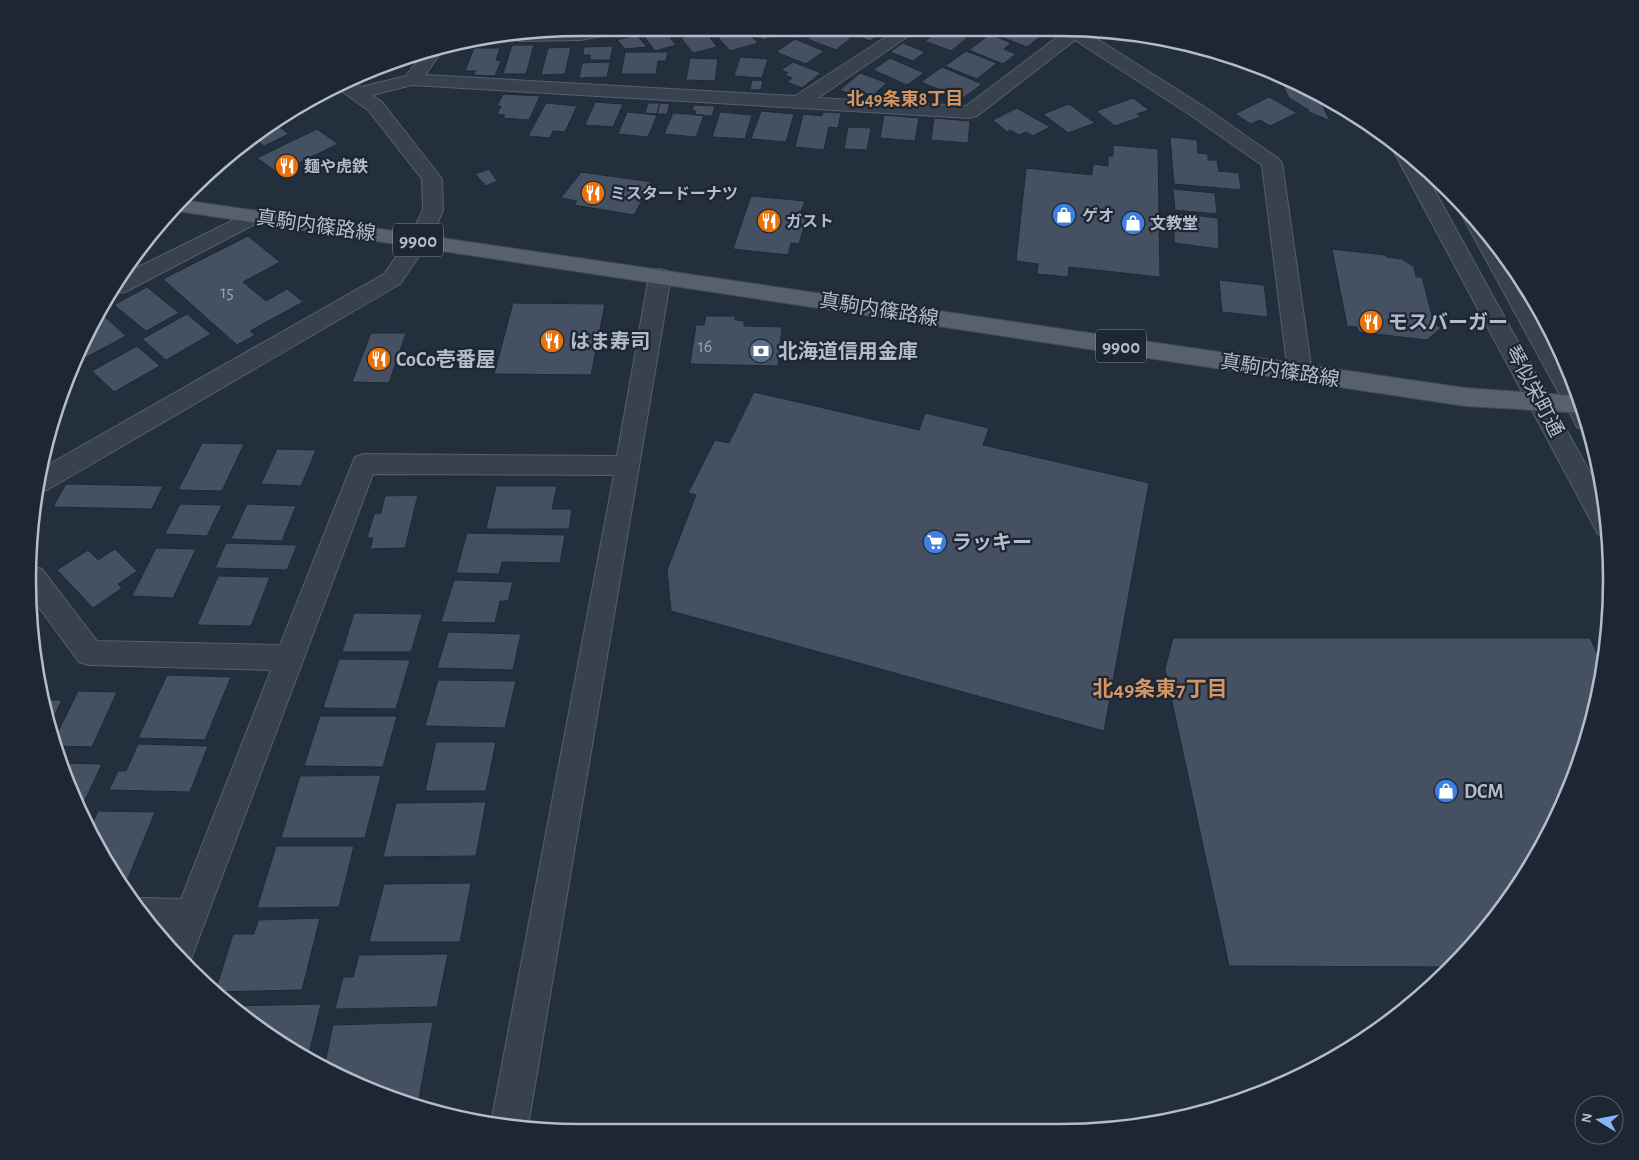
<svg xmlns="http://www.w3.org/2000/svg" width="1639" height="1160" font-family="'Alegreya Sans','Noto Sans JP',sans-serif">
<style>
.building{fill:#455162;stroke:#1f2835}
.lines{fill:none;stroke-linecap:round;stroke-linejoin:round}
.minor-casing{stroke:#565f6c;stroke-width:2}
.major-casing{stroke:#414a57;stroke-width:2}
.minor{fill:#38414e;fill-rule:evenodd}
.major{fill:#56606e;fill-rule:evenodd}
.labels{text-anchor:middle;stroke-width:4.5;stroke-linejoin:round;paint-order:stroke}
.far-poi-label{font-size:16px;font-weight:bold;fill:#b4bcc9;stroke:#1d2633;text-anchor:start}
.far-neighbourhood-label{font-size:18px;font-weight:bold;fill:#d59563;stroke:#1d2633}
.number-label{font-size:18px;fill:#98a1af}
.shield{fill:#1d2633;stroke:#878f9c;stroke-width:1}
.shield-label{font-size:19px;font-weight:bold;fill:#b4bcc9}
.street-label{font-size:20px;fill:#b4bcc9;stroke:#1d2633}
.poi-label{font-size:20px;font-weight:bold;fill:#b4bcc9;stroke:#1d2633;text-anchor:start}
.neighbourhood-label{font-size:21px;font-weight:bold;fill:#d59563;stroke:#1d2633}
.rim{fill:none;stroke:#b4bcc9;stroke-width:2.5}
</style>
<rect width="100%" height="100%" fill="#242f3e"/>
<path class="building" d="M676 28H691L695 32 683 35Z
M717 28H743L758 43 730 51 711 29Z
M750 28H781L787 33 763 40Z
M823 28 851 38 836 50 807 39Z
M836 28H889L870 41Z
M944 28H984L971 38Z
M998 28H1025L1023 29 1041 36 1027 47 991 33Z
M942 29 967 38 951 51 925 41Z
M665 31 676 45 655 51 644 36Z
M1099 31 1129 34 1113 40Z
M706 32 717 47 693 53 681 38Z
M990 34 1011 43 1004 49 1016 54 1003 64 969 50Z
M637 35 647 47 625 49 617 40Z
M795 39 824 51 806 64 776 52Z
M903 43 925 52 913 61 890 52Z
M512 45H534L526 74H503Z
M613 46 610 60H590V55H583L584 47Z
M571 47 565 74 541 75 548 48Z
M474 48H500L496 60 501 61 495 76 473 75 476 71H465Z
M966 51 997 63 977 79 945 66Z
M625 52H668L666 61H658L656 74H621Z
M740 57 768 59 762 78 734 76Z
M690 58 718 59 715 81 686 80Z
M890 58 924 73 907 85 873 70Z
M610 62 607 77 579 78 582 63Z
M793 62 821 73 802 88 787 82 792 78 784 75 788 73 781 70Z
M942 67 982 84 962 99 921 82Z
M860 73 887 83 872 96 860 91 855 96 840 90Z
M1280 79H1289L1316 92 1330 121 1307 111 1309 110 1289 98Z
M752 80 763 81 761 90H750Z
M503 94 540 96 529 120 503 118 505 115 497 114 501 106H497Z
M1269 97 1297 113 1270 126 1260 120 1251 124 1235 114Z
M1133 98 1149 110 1137 114 1141 117 1115 126 1096 111Z
M595 102 623 104 613 127 585 125Z
M546 103 577 106 565 132 553 131 550 138 528 136Z
M648 103H660L657 114 645 113Z
M660 103 670 104 667 114H657Z
M1069 104 1095 123 1068 133 1043 114Z
M694 105 715 106 712 116 695 115 696 111H692Z
M1017 108 1050 127 1033 136 1026 132 1019 135 1010 130 1007 132 993 120Z
M761 111 794 114 786 142 751 139Z
M627 112 657 115 648 137 618 134Z
M720 112 752 115 745 139 712 137Z
M823 112 841 113 838 128 829 127 824 150 795 147 803 114 822 116Z
M673 113 704 115 696 137 664 134Z
M884 115 919 118 915 141 880 138Z
M934 118 970 121 968 143 931 140Z
M272 122 289 134 264 146 253 138Z
M848 127 871 128 867 150 844 149Z
M317 129 338 144 278 173 257 158Z
M1170 137 1197 140 1198 153 1208 154V160H1217L1219 171 1239 173 1241 190 1174 184Z
M1113 145 1158 149 1160 277 1069 267 1068 277 1037 274 1038 264 1016 261 1026 168 1092 175 1093 164 1108 166V156H1113Z
M489 169 497 181 486 186 475 174Z
M581 172 652 182 634 215 574 205 577 201 561 198Z
M1173 189 1215 193 1217 214 1175 210Z
M751 196 805 201 801 212 808 213 799 244 791 243 788 255 733 249Z
M1174 213 1218 218 1219 249 1174 243Z
M248 236 280 262 243 282 266 301 287 289 303 302 250 331 255 335 237 345 163 279Z
M1332 249 1386 255 1387 257 1402 259 1414 267 1416 277H1422L1434 323 1441 328 1427 340 1359 332 1357 327 1347 326Z
M1219 280 1264 285 1268 317 1222 312Z
M147 287 179 313 146 331 114 305Z
M513 303 605 304 591 375 494 374Z
M102 314 126 336 79 361 75 358 84 336 97 316Z
M187 314 211 334 166 360 142 339Z
M706 316H735V320L744 321V326L782 327 778 366 690 364 696 325H704Z
M371 333H406L389 383 352 382Z
M137 346 160 366 114 392 92 371Z
M754 392 919 430 925 413 989 428 983 445 1149 483 1104 731 671 611 667 570 696 495 688 493 715 440 729 443Z
M52 423 59 431 49 436Z
M202 443 244 444 222 491 178 490Z
M277 449 316 450 301 486 261 484Z
M66 484 163 486 152 509 53 507Z
M496 486H557L552 509H572L569 529H486Z
M418 495 405 548 370 549 373 538H367L374 514 381 513 385 496Z
M180 504 222 505 207 536 165 534Z
M247 504 296 506 282 541 231 539Z
M467 533 565 535 560 563 502 562 499 574 456 573Z
M226 543 297 545 287 570 215 568Z
M156 548 196 549 173 598 132 596Z
M115 549 137 571 118 584 122 588 93 608 57 570 88 550 98 560Z
M218 576 270 577 251 626 197 625Z
M454 580 513 582 508 601H500L495 623 441 622Z
M354 613 422 614 411 652H342Z
M448 632 521 634 513 670 437 668Z
M1173 638H1590L1602 664 1593 723 1554 825 1497 917 1450 967 1229 966 1165 669Z
M339 659 410 660 396 709 323 708Z
M167 675 231 677 205 740 138 738Z
M438 680 516 681 505 728 425 726Z
M78 691 117 692 92 747 57 746 55 738Z
M45 700H62L51 723Z
M320 716H397L383 767 304 766Z
M436 742H496L486 791H425Z
M138 744 208 746 190 792 109 790 118 771H126Z
M62 763 102 764 80 811 70 792Z
M381 775 365 838H281L300 776Z
M486 802 476 856 383 857 396 803Z
M98 811 155 812 127 881H117L90 829Z
M276 846H354L339 907 257 908Z
M471 883 460 942H369L384 884Z
M320 918 302 990 215 992 233 934H254L258 920Z
M448 954 437 1007 335 1009 343 977H353L359 955Z
M321 1004 308 1058 243 1018 231 1006Z
M433 1022 419 1099 400 1100 335 1075 324 1068 333 1025Z"/>
<g class="lines">
<g class="minor-casing">
<path id="minor" d="M593 28H628L625 32 580 40 519 41 511 37Z
M900 28H920L818 98 966 106 1064 32 1062 28 1083 30 1203 106 1279 159 1282 163 1312 373 1308 379 1300 381 1292 379 1288 373 1262 165 1189 114 1075 40 977 116 970 118 412 85 372 95 382 102 442 179 443 210 430 240 400 284 47 490 36 492 41 469 384 274 409 239 423 210 422 179 368 110 336 87 350 79 361 87 406 76 426 50 446 45 425 75 795 96Z
M1396 146 1419 162 1604 498 1608 537 1598 534 1393 150Z
M1464 205C1493 234 1514 272 1535 308 1557 347 1578 385 1588 429L1577 427 1574 421 1459 210Z
M254 210 261 211 264 216 261 221 125 292 113 293 126 273Z
M660 269 668 271 671 276 528 1126 527 1128 491 1123 614 475 373 474 188 967 164 943 168 932H155L132 902 142 898 181 899 271 670 89 665 79 662 32 598V566L42 569 97 641 280 645 355 457 364 454 617 456 649 276 652 271Z"/>
</g>
<g class="major-casing">
<path id="major" d="M183 200 1465 388 1579 396 1585 413 1465 406 171 210Z"/>
</g>
<use href="#minor" class="minor"/>
<use href="#major" class="major"/>
</g>
<defs>
<g id="restaurant-disc" transform="scale(1.25)"><circle r="9.5" fill="#e8710a" stroke="#1d2633"/><path d="M-5-6h1v4h1v-4h1v4h1v-4h1v5L-1.5 .5V6h-2V.5L-5-1ZM5-6V6H3V1.5H1.5Q1.5-4 5-6Z" fill="#fff"/></g>
<g id="shop-disc" transform="scale(1.25)"><circle r="9.5" fill="#3f7fe0" stroke="#1d2633"/><path d="M-5-2.5h2.3a2.7 3.5 0 0 1 5.4 0H5L5.5 6h-11ZM-1.5-2.5h3a1.5 2.3 0 0 0-3 0Z" fill="#fff"/></g>
<g id="bank-disc" transform="scale(1.25)"><circle r="9.5" fill="#5c6f8a" stroke="#1d2633"/><path d="M-6-4H6V4H-6ZM0-2.3a2.3 2.3 0 1 0 0 4.6a2.3 2.3 0 1 0 0-4.6Z" fill="#fff"/></g>
<g id="supermarket-disc" transform="scale(1.25)"><circle r="9.5" fill="#3f7fe0" stroke="#1d2633"/><path d="M-6-5.5h2.5l.6 2H6L4.5 2H-2.5L-4.4-4H-6ZM-1.5 3.2a1.3 1.3 0 1 0 .1 0ZM3 3.2a1.3 1.3 0 1 0 .1 0Z" fill="#fff"/></g>
</defs>
<g fill-rule="evenodd">
<use href="#restaurant-disc" x="287" y="166"/>
<use href="#restaurant-disc" x="593" y="193"/>
<use href="#shop-disc" x="1064" y="215"/>
<use href="#restaurant-disc" x="769" y="221"/>
<use href="#shop-disc" x="1133" y="223"/>
<use href="#restaurant-disc" x="1371" y="322"/>
<use href="#restaurant-disc" x="552" y="341"/>
<use href="#bank-disc" x="761" y="351"/>
<use href="#restaurant-disc" x="379" y="359"/>
<use href="#supermarket-disc" x="935" y="542"/>
<use href="#shop-disc" x="1446" y="791"/>
</g>
<g class="labels">
<g class="far-poi-label">
<text x="304" y="172">麺や虎鉄</text>
<text x="610" y="199">ミスタードーナツ</text>
<text x="1082" y="221">ゲオ</text>
<text x="786" y="227">ガスト</text>
<text x="1150" y="229">文教堂</text>
</g>
<g class="far-neighbourhood-label">
<text x="905" y="105">北49条東8丁目</text>
</g>
<g class="number-label">
<text x="227" y="298">15</text>
<text x="705" y="352">16</text>
</g>
<g class="shield">
<rect x="393" y="223.5" width="50" height="33" rx="4"/>
<rect x="1096" y="329.5" width="50" height="33" rx="4"/>
</g>
<g class="shield-label">
<text x="418" y="247">9900</text>
<text x="1121" y="353">9900</text>
</g>
<g class="street-label">
<text transform="translate(316 225) rotate(8)" y="7">真駒内篠路線</text>
<text transform="translate(879 309) rotate(9)" y="7">真駒内篠路線</text>
<text transform="translate(1280 370) rotate(9)" y="7">真駒内篠路線</text>
<text transform="translate(1535 391) rotate(62)" y="7">琴似栄町通</text>
</g>
<g class="poi-label">
<text x="1388" y="329">モスバーガー</text>
<text x="570" y="348">はま寿司</text>
<text x="778" y="358">北海道信用金庫</text>
<text x="396" y="366">CoCo壱番屋</text>
<text x="952" y="549">ラッキー</text>
<text x="1464" y="798">DCM</text>
</g>
<g class="neighbourhood-label">
<text x="1160" y="696">北49条東7丁目</text>
</g>
</g>
<path d="M0 0H1639V1160H0ZM580 36H1059A544 544 0 0 1 1603 580V580A544 544 0 0 1 1059 1124H580A544 544 0 0 1 36 580V580A544 544 0 0 1 580 36Z" fill="#1d2633" fill-rule="evenodd"/>
<path class="rim" d="M580 36H1059A544 544 0 0 1 1603 580V580A544 544 0 0 1 1059 1124H580A544 544 0 0 1 36 580V580A544 544 0 0 1 580 36Z"/>
<g transform="translate(1599 1120) rotate(280)"><circle r="24" fill="#1d2633" stroke="#59626f"/>
<path d="M0-4L9 19L0 12L-9 19Z" fill="#8ab4f8"/>
<text y="-8" font-size="14" font-weight="bold" text-anchor="middle" fill="#b4bcc9">N</text>
</g>
</svg>
